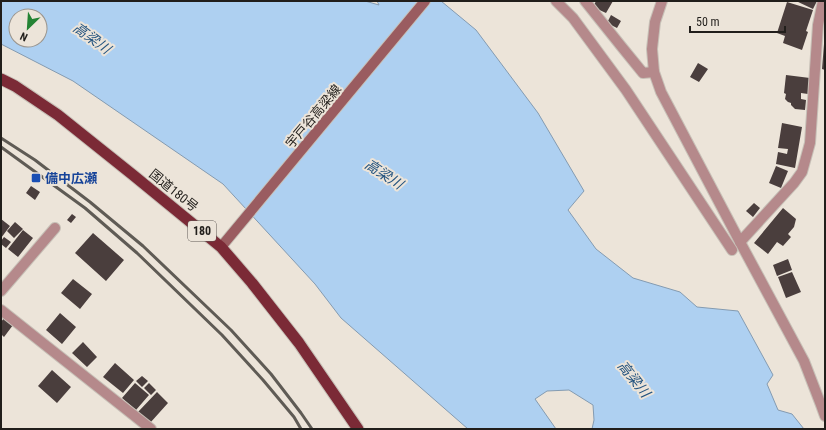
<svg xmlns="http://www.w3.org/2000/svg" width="826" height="430" font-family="'Roboto Condensed','Noto Sans JP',sans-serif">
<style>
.water{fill:#aed0f1;stroke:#849bb1;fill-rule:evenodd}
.building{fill:#4a3e3d}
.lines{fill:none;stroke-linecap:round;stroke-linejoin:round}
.minor-casing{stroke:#c7c0b7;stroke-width:12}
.tertiary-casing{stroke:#c7c0b7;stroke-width:12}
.secondary-casing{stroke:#c7c0b7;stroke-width:12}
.trunk-casing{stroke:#c7c0b7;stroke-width:13}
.minor{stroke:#b5898b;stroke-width:10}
.tertiary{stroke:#b5898b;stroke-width:10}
.secondary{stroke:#9a5c60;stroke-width:10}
.trunk{stroke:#7b2a36;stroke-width:11}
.rail{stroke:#5f5b55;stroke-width:3}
.transit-dot{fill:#1a4fb4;stroke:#ece4d9;stroke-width:1.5}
.labels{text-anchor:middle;stroke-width:4;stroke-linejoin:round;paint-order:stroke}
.shield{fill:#ece4d9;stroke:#5e5954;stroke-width:1}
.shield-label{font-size:12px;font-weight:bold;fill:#211e1b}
.street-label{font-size:13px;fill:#211e1b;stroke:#ece4d9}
.transit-label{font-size:13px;font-weight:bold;fill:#164399;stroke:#ece4d9;text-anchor:start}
.water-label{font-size:14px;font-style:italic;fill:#23537f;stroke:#ece4d9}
</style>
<rect width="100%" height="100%" fill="#ece4d9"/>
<path class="water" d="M1 1H365L379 5 377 1H441L476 30 538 113 584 191 568 210 596 249 633 278 680 292 697 307 738 311 773 375 767 384 778 410 792 414 804 429H592L594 420 593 405 569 390 547 391 535 399 556 429H468L341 318 315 284 223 184 73 81 1 44ZM16 16H40V40H16Z"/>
<path class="building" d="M596 1H613L606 13 593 7Z
M796 1H817L813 9Z
M787 2 813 10 806 31 808 32 802 50 783 43 785 36 777 33Z
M611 15 621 21 617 28 607 23Z
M824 44H825V70L822 69Z
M698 63 708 69 699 82 690 77Z
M786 75 810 78 808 94 801 93V99L806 100 805 110 795 109 791 105V103L788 102 785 99 786 94 784 93Z
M782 123 802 127 795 168 776 164 778 152 787 154 788 149 778 148Z
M776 166 788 171 781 188 769 183Z
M31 186 40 192 35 200 26 193Z
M754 203 760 208 753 217 746 211Z
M783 208 796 219 794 227 788 234 791 237 783 246 777 242 768 254 754 243Z
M72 214 76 217 71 223 67 220Z
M1 219 10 226 1 238Z
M15 222 23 229 14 238 7 231Z
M23 230 33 238 18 257 8 249Z
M93 233 124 260 106 281 75 253Z
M4 237 11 242 6 248 1 244V241Z
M788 259 792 270 777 276 773 265Z
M792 272 801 292 786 298 778 277Z
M73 279 92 294 80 309 61 293Z
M60 313 76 327 62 344 46 330Z
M4 318 13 325 4 337 1 334V322Z
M83 342 97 357 87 367 72 353Z
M115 363 134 380 123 393 103 377Z
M52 370 71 387 57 403 38 386Z
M142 376 148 381 142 387 136 381Z
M135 383 149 395 136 410 122 398Z
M149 383 156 390 151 395 144 388Z
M157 392 168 403 150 423 138 412Z"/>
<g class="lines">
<g class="minor-casing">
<path id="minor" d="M556 1 573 18 626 90 732 250
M585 1 621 46 643 73 654 72
M740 242 794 183 802 172 810 143 818 25 823 1
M1 291 55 228
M1 310 151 429"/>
</g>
<g class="tertiary-casing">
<path id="tertiary" d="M662 1 655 22 652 49 654 72 661 92 740 242 804 361 821 405 825 416"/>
</g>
<g class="secondary-casing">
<path id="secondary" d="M221 247 425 1"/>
</g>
<g class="trunk-casing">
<path id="trunk" d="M1 79 15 86 58 115 133 175 221 247 252 283 299 343 358 429"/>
</g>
<use href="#minor" class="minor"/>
<use href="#tertiary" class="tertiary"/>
<use href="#secondary" class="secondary"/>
<use href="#trunk" class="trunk"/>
<path class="rail" d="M1 138 35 160 90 202 143 246 231 330 271 374 301 413 312 429
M1 147 85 208 137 253 222 335 263 380 294 417 301 429"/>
</g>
<rect class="transit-dot" x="31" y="173" width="10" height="10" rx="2"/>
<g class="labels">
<rect class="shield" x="188" y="221" width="28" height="20" rx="3"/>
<g class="shield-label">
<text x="202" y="235">180</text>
</g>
<g class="street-label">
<text transform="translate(313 116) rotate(-50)" y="5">宇戸谷高梁線</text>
<text transform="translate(174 190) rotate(39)" y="5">国道180号</text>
</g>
<g class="transit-label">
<text x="45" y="183">備中広瀬</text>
</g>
<g class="water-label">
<text transform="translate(92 38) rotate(36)" y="5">高梁川</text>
<text transform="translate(384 174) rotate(33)" y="5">高梁川</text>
<text transform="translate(634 379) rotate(51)" y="5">高梁川</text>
</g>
</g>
<rect width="826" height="430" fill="none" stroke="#211e1b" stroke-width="4"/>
<g transform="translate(28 28) rotate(205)"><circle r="19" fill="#ece4d9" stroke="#9b958d"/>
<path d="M0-3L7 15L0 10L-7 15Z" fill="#248334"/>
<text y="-6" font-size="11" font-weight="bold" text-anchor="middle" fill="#211e1b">N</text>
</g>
<path d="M690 26v6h95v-6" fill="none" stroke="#211e1b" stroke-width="2"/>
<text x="696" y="26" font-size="12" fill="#211e1b" stroke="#ece4d9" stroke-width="3" paint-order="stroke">50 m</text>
</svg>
